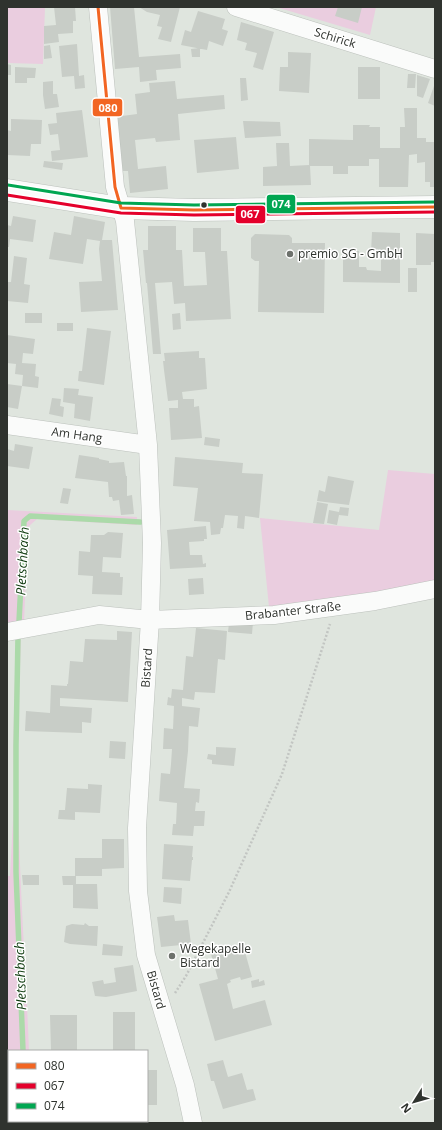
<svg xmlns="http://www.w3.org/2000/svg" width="442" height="1130" font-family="'Open Sans',sans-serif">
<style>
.green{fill:#eacddf}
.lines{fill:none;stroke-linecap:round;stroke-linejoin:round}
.stream{stroke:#abdaa9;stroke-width:5.5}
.building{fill:#c8cdc7}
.minor-casing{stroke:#bcc1bc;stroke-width:19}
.secondary-casing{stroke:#bcc1bc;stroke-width:23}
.path{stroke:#c2c5c2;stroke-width:2.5;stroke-dasharray:2 2;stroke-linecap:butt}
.minor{stroke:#fafbfa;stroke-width:18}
.secondary{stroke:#fafbfa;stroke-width:22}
.bus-1-casing{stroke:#fff;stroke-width:6}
.bus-2-casing{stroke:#fff;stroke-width:6}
.bus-3-casing{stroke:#fff;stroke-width:6}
.bus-1{stroke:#f26522;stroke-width:3}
.bus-2{stroke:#e4002b;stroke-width:3}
.bus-3{stroke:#00a651;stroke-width:3}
.bus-dot{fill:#2f332e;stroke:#fff;stroke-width:1.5}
.poi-dot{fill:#6d716c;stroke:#fff;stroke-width:1.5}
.labels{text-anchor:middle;stroke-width:3;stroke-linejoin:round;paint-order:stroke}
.street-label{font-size:12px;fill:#2f332e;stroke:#fff}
.poi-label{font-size:12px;fill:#2f332e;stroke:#fff;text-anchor:start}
.water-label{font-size:13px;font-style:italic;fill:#0f3b0f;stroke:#fff}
.line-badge{stroke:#fff;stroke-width:1.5}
.badge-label{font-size:11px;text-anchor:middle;font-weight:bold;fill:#fff}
</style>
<rect width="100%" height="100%" fill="#dfe5de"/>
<path class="green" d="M7 7H45L43 64 7 63Z
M276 7H376L370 35Z
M388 470 435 474V585L269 607 260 518 379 530Z
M7 510 137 517V525L37 519 28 527 24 623 7 626Z
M21 635C20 673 18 712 18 750 17 851 25 951 29 1051H9V1121H31L32 1123H7V876H10L14 801 13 750 16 636Z"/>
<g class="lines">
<path class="stream" d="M19 622 24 521 30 516 140 522
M18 637 16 745V872L23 1051
M26 1121V1123"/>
</g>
<path class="building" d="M54 7H75L76 21H73V33L58 34 59 42 44 44V26L56 25Z
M110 7H134L139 57 180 54 181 68 156 70 157 80 140 82 139 67 115 69Z
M139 7H180L171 42 158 39 162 27 157 26 160 15 147 12Z
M338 7H362L358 23 335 16Z
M198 11 225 19 222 29 228 31 223 46 209 41 207 50 181 45 185 30 191 32Z
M241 22 274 32 263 70 253 67 257 53 245 50 247 43 237 40Z
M77 44 79 76 84 75 85 88 75 89 74 76 62 77 59 46Z
M50 45 52 58 44 59V46Z
M200 48V57H192L191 49Z
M288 52 311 53 309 93 279 91 280 67H288Z
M7 64 11 65V75H7Z
M15 67 36 68 35 78H27V83H15Z
M358 67H380V99H358Z
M408 74H416L415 88H407Z
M417 75 430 79 423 98 417 96Z
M240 78H246L248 100 241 101Z
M53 81V94H57L59 107 45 109 43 95V82Z
M175 81 177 99 224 95 225 109 178 114 180 140 156 142 155 138 135 140 138 169 166 166 168 189 130 193 128 171H121L115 117 137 114 135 94 150 92 149 83Z
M434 86H435V106L428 103Z
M404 108H417V138H426V142H435V187H430V182H425V162L417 163V154L409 155 408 187H379V159H369V166H348V174H333V166H310L311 185 263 186V167L277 166 276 143H289L290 166 309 165V139L353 140V125H370L369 127H380V148H400V127H405Z
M82 110 88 157 52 161 51 151 60 150 58 134 50 135 48 124 57 123 56 113Z
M11 119 42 120 41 144H31L30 156 7 155V130L11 131Z
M243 121 280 122 281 136 245 138Z
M236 137 239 169 197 173 194 140Z
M44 161 63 163 62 170 43 167Z
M13 216 36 220 33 242 10 239 9 247H7V225L11 226Z
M74 216 105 222 102 240H112L118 310 81 312 79 282 102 281 99 249 100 241 87 239 83 264 49 259 54 232 71 235Z
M148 226H176V250H182L184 286 207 285 205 252H193V228H221V251H227L231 319 186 321 185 303 174 304 172 282 155 283 161 354H153L147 283H146L143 250H148Z
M372 232 400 233V283L343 282V250L359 251V267H366L367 270 381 271V253H371Z
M416 233 435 234V262H431V265H416Z
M255 234 289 235 292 238V243H325L324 313 258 312 259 261H255L251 258V238Z
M14 256 27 258 24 284 30 285 28 303 7 301V282H11Z
M408 268H417V292H408Z
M25 313H42V323H25Z
M180 313 181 329 173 330 172 314Z
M57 323H73V331H57Z
M87 328 111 331 104 385 78 381 79 371H82Z
M7 335 35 339 33 354 23 353 22 363 36 364 35 376 39 377 38 388 22 386 23 375 15 374 16 364 7 363Z
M199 351V358H205L207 389 182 392 183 399H194V407L199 406 202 438 171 440 169 408H178V400L168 401 164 370 163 361H165L164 353Z
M7 384 22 386 18 409 7 407Z
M64 388 79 389 78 395 93 397 90 421 74 418 75 404 63 402Z
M52 398 61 399 60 406 64 407 63 417 49 414Z
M205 437 220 439 219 447 204 445Z
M15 444 33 447 29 469 7 466V449L14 451Z
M79 455 99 458V459L109 461V463L124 462 126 476H127V496L132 495 134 514 121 515 119 500 113 501 112 497H109L108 482 75 478Z
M175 457 243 463 242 473 263 474 259 518 245 516 244 529 237 528 238 516 225 515 223 528H221L220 534 211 535 210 522 194 521 198 488 173 486Z
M328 476 354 481 349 505 317 501 319 490 325 492Z
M63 488 71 489 68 504 60 503Z
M317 502 328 504 324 524 313 523Z
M340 507 349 508 348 516 339 515 337 525 327 523 329 510 339 512Z
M206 526 207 539H204V541L189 542 190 555H202L203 564 206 563V567L170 569 167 530Z
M108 532 123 533 121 558 103 557 102 572 120 573V577H123L122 595 92 594 93 576 78 575 79 551 90 552 91 535H104Z
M203 578 204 594 189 595 188 579Z
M253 622 252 634 228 632 229 623Z
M196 628 227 631 225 660 218 659 215 693 195 692 194 700 182 698V706L200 708 198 727 189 726 188 751 184 788 200 789 199 803 196 802 195 811H205L204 826H194L193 836 172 835 173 824H176L177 803 159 801 161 773 170 774 171 764 172 749H163L164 728 173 729 174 706 167 705 168 697 171 698 172 689 183 690 186 656 193 657Z
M117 631 132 632 128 702 60 698V706L92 708 91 723 82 722V733L25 731 26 711 50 713 51 685 67 686V684H68L70 661 83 662 85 639 117 640Z
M110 741 126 742 125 759 109 758Z
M216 747 236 748 234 766 212 764V760L207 759 208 754 216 755Z
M88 784 102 785 100 813 75 812V820L58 819 59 810H65L67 788 88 789Z
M102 839H124V868L102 869V876H75V858H102Z
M164 844 193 846 192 857H193V860H192L190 881 162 879Z
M22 875H39V885H23Z
M62 876H76V884H97L98 909 73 908V885H63Z
M164 887 182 888 181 904 163 902Z
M174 915 175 921 188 920 191 944 161 947 157 917Z
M85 923 89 926H98L97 946 70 944 64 942 66 926 72 924 84 925Z
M103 944 123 946 122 956 102 955Z
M243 945 252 977 241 980 240 977 230 980 231 982 227 984 233 1009 265 1000 272 1025 215 1041 199 984 218 979 211 954Z
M133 965 137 991 106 997 95 996 92 982 103 980 104 984 116 982 114 968Z
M259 979V982L264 980 265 985 252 988 251 981Z
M113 1012H135V1051H113Z
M50 1015H77V1051H51Z
M223 1060 228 1077 242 1073 247 1090 253 1089 256 1100 223 1109 214 1081H211L207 1064Z
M147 1070H157V1105H147Z"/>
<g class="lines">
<g class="minor-casing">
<path id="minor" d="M98 7 115 187 125 221 148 445 152 543 150 620 137 828 138 891 146 955 185 1085 193 1123
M236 7 435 69
M7 425 148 445
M7 632 99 615 150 620 274 615 375 601 435 589"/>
</g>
<g class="secondary-casing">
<path id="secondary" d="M7 190 121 208 194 210 435 207"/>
</g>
<path class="path" d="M175 993 186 976 229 892 282 774 330 624"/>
<use href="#minor" class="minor"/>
<use href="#secondary" class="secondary"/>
<g class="bus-1-casing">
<path id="bus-1" d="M98 7 115 187 121 208
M121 208 194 210 435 207"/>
</g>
<g class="bus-2-casing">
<path id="bus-2" d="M7 195 121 213 194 215 435 212"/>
</g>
<g class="bus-3-casing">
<path id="bus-3" d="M8 185 121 203 194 205 435 202"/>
</g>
<use href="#bus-1" class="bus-1"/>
<use href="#bus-2" class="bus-2"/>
<use href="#bus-3" class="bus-3"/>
</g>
<circle class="bus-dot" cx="204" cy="205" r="3.5"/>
<g class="poi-dot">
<circle cx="290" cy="254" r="4"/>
<circle cx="172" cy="956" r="4"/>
</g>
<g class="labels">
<g class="street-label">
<text transform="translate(335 38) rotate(17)" y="4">Schirick</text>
<text transform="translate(77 435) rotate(8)" y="4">Am Hang</text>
<text transform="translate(293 611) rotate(-6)" y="4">Brabanter Straße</text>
<text transform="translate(147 668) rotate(-86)" y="4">Bistard</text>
<text transform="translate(156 990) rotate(74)" y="4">Bistard</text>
</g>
<g class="poi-label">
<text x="298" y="258">premio SG - GmbH</text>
<text x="180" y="953">Wegekapelle<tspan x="180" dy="14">Bistard</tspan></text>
</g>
<g class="water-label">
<text transform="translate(22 561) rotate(-87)" y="5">Pletschbach</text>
<text transform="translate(20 976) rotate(-92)" y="5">Pletschbach</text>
</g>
</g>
<g class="line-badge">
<rect x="92" y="98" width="31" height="19" rx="4" fill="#f26522"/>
<rect x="266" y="194" width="30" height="20" rx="4" fill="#00a651"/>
<rect x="235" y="205" width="31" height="19" rx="4" fill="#e4002b"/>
</g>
<g class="badge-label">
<text x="108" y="112">080</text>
<text x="281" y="208">074</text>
<text x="250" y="218">067</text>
</g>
<rect width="442" height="1130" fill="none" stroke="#2f332e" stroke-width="16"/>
<rect x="8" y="1050" width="140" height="72" fill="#ffffff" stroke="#acadab"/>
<rect x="16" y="1063" width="20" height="6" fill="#f26522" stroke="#acadab"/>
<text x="44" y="1070" font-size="12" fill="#2f332e">080</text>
<rect x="16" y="1083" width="20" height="6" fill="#e4002b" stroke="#acadab"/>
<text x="44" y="1090" font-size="12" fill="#2f332e">067</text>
<rect x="16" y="1103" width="20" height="6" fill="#00a651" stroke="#acadab"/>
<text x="44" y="1110" font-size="12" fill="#2f332e">074</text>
<g transform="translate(414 1102) rotate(233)" stroke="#ffffff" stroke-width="3" paint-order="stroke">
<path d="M0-3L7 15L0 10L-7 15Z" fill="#2f332e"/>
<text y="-6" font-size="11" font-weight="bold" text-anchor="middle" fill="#2f332e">N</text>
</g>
</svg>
